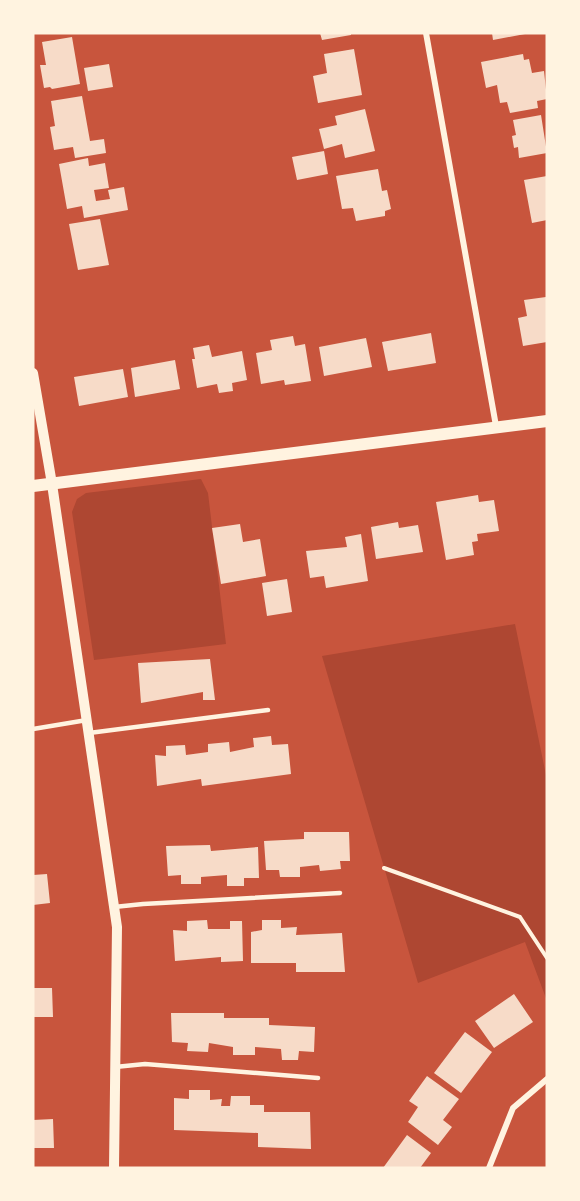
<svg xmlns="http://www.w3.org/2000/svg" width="580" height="1201" font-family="Lato,sans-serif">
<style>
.green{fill:#ae4732}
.building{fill:#f7dbc8}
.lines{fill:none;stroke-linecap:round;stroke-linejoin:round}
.path{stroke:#fff3e0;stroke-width:4}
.service{stroke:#fff3e0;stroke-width:4.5}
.minor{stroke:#fff3e0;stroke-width:6}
.tertiary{stroke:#fff3e0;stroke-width:10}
.secondary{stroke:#fff3e0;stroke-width:12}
</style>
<rect width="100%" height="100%" fill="#c8553d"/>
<path class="green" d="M201 479 208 493 226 644 94 660 72 512 77 499 86 493Z
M515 624 547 780V1001L525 942 418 983 322 656Z"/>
<path class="building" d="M320 33H351V35L322 40Z
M492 33H525V34L493 40Z
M72 37 80 84 52 89 50 87 44 88 40 65H46L42 42Z
M354 49 362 95 318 103 313 76 327 73 324 54Z
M523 54 524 60 529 59 532 73 544 71 547 99 537 101 538 108 510 113 507 102 500 103 497 85 486 88 481 62Z
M109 64 113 87 88 91 84 68Z
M82 96 90 141 104 139 106 153 75 158 73 147 54 150 50 127 55 126 51 101Z
M365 109 375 151 345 158 342 144 324 149 319 129 337 125 335 116Z
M541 115 547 153 519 158 518 147 514 148 512 136 516 135 513 120Z
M324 151 328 174 297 180 292 157Z
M88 158 89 166 105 163 109 188 94 190 96 201 110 199 108 190 124 187 128 210 84 218 82 206 67 209 59 164Z
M378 169 382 191 387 190 391 209 385 211V216L356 221 353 208 342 209 336 176Z
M547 176V220L532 223 524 180Z
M100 219 109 265 78 270 69 224Z
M546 297 547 342 523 346 518 318 527 316 524 300Z
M431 333 436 363 388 371 382 342Z
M293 336 295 346 305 344 311 381 285 385 284 380 261 384 256 353 272 350 270 340Z
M366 338 372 367 324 376 319 347Z
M209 345 212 357 242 351 247 380 232 383 233 391 219 393 217 384 197 388 192 359H195L193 348Z
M175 360 180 389 135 397 131 368Z
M123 369 128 397 79 406 74 377Z
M478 495 479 502 494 500 499 531 477 534 478 541 472 542 474 555 446 560 436 502Z
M398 522 399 528 418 525 423 552 376 559 371 527Z
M240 524 243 542 260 539 266 576 221 584 212 528Z
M361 534 368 581 326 588 324 576 310 578 306 551 347 547 345 537Z
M287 579 292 612 267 616 262 583Z
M210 659 215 700H203V692L141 703 138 663Z
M271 736 272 745 288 744 291 774 202 786 201 779 157 786 155 755 166 756V746L185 745 186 755 208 752V744L229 742 230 752 254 747 253 738Z
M304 832H349L350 861H340L341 869 320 871 319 865 300 867V877H280L279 870H266L264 841 304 839Z
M210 845 211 851 258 847 259 878H244V886H227V875L201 877V884H181V875L168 876 166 846Z
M47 874 50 903 33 905V875Z
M207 920 208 929H230V921H242L243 961 221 962V957L175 961 173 930 187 931V921Z
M262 920H281V928L297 927 296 935 342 933 345 972H296V963H251V932L262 930Z
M33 988H52L53 1017H33Z
M514 994 533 1022 494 1048 475 1021Z
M171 1013H224V1018H269V1025L315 1027 314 1052 299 1051 298 1060H282L281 1049 255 1047V1055H233V1047L209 1043 208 1052 187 1051 188 1043 172 1042Z
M465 1032 492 1052 461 1093 434 1073Z
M427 1076 459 1099 443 1120 452 1127 438 1145 408 1122 418 1107 409 1101Z
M189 1090H210V1100L222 1099 221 1106H230L231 1096H250V1105H264V1112H310L311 1149 258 1147V1133L174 1130V1098L189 1099Z
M53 1119 54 1148H33V1120Z
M407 1135 431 1153 420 1168H383Z"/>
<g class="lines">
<path class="path" d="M384 868 520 917 547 958"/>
<path class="service" d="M33 729 87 720
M89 733 268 710
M114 907 143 904 340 893
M115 1067 145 1064 318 1078"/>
<path class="minor" d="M426 33 496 426
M489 1168 513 1108 547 1079"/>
<path class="tertiary" d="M33 373 52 484 117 927 114 1168"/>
<path class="secondary" d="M33 486 547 421"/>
</g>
<rect width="580" height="1201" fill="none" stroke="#fff3e0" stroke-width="69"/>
</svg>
